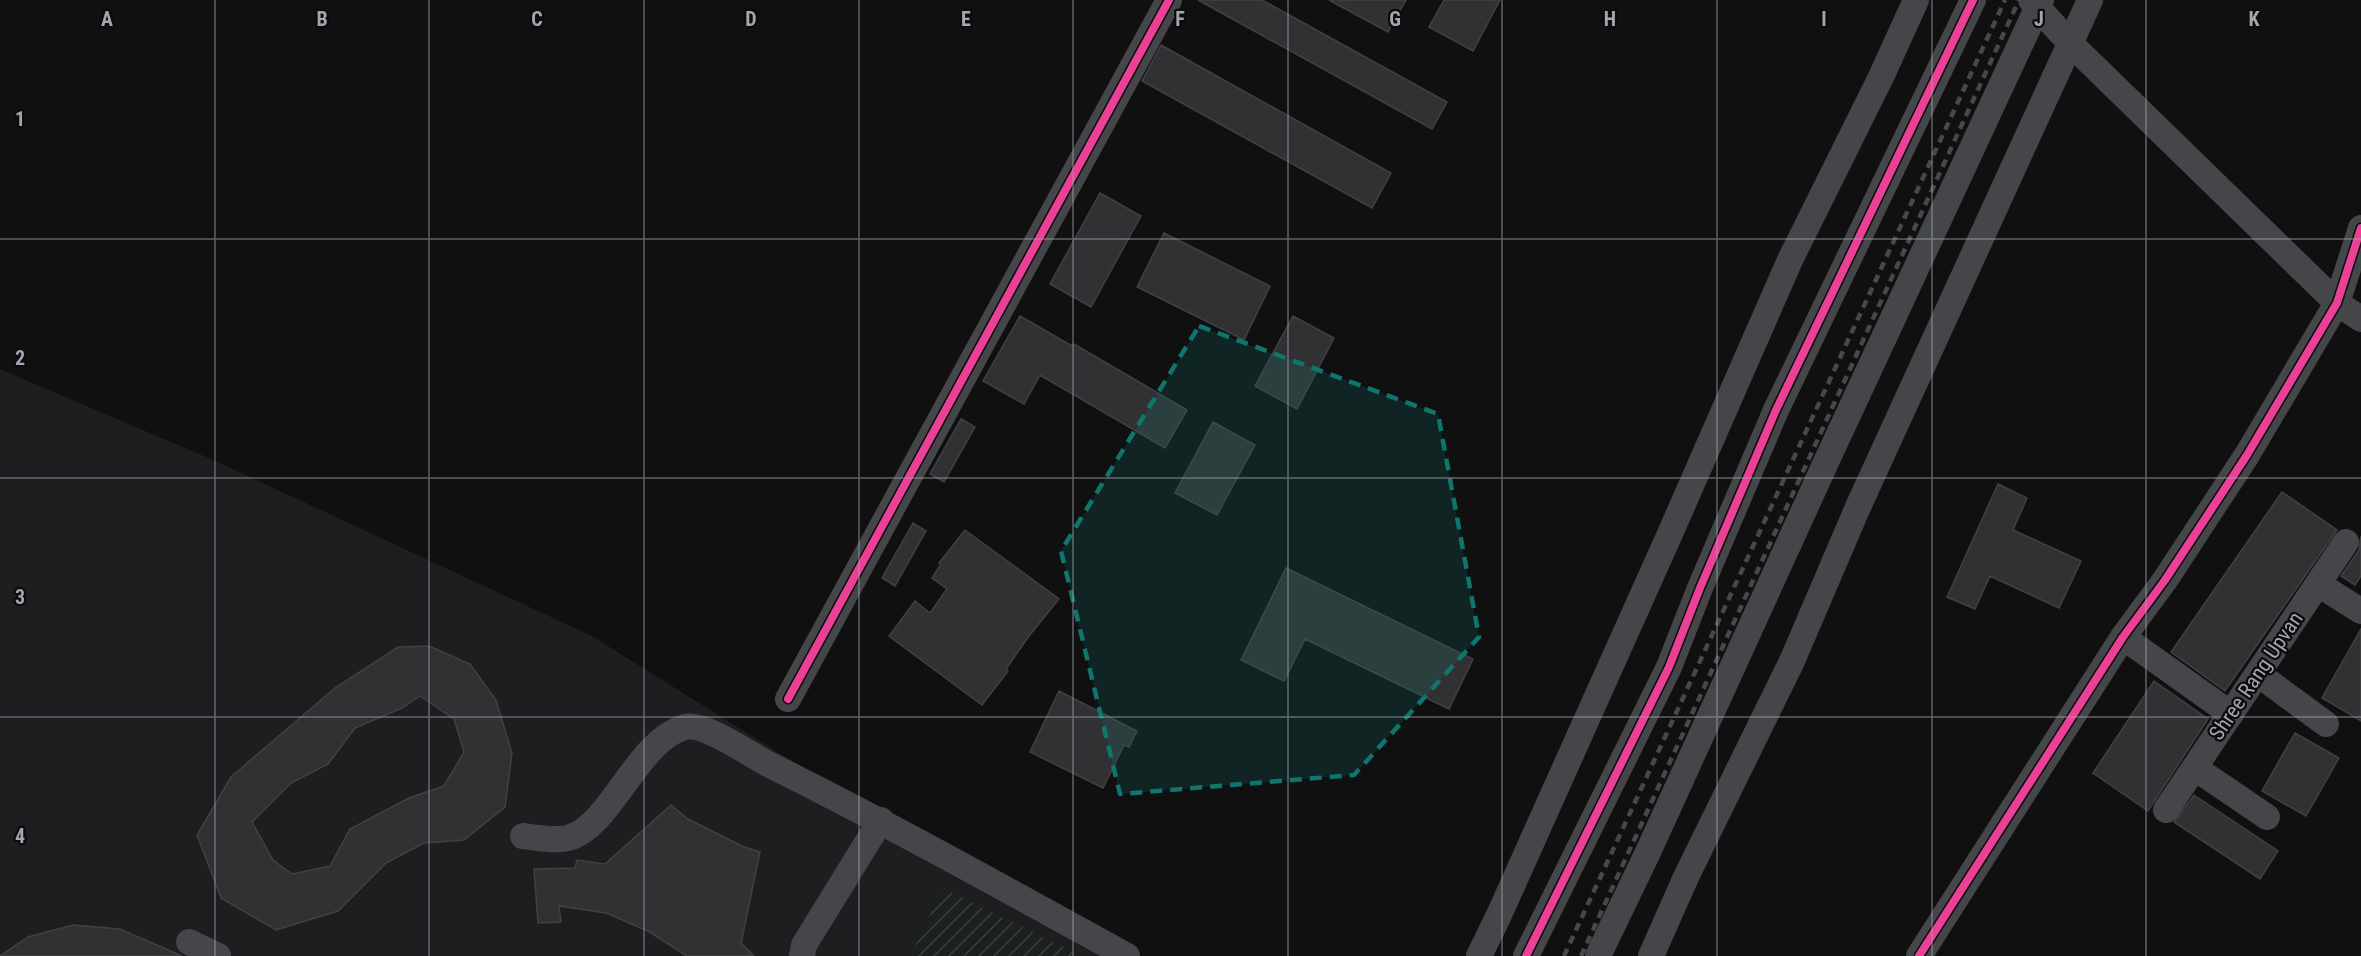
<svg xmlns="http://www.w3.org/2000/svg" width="2361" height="956" font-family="'Roboto Condensed',sans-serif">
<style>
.built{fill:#1e1d1f}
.garden{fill:url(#garden-furrows)}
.building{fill:#313133;stroke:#404144;stroke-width:1.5;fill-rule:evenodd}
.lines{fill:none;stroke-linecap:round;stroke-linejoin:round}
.minor{stroke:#45464a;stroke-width:26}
.rail{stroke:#47484a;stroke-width:4.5;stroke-dasharray:8 6;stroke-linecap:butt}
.cycleway-casing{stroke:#0b0b0c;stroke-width:11}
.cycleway{stroke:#ea4096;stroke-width:8}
.marked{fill:#0f766e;fill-opacity:0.2;stroke:#0f766e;stroke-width:4.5;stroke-dasharray:12 8;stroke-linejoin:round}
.grid{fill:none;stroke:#a3a6b1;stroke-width:1.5;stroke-opacity:0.55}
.labels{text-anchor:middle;stroke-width:4.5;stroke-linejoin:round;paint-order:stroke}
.street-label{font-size:21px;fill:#a3a6b1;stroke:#0b0b0c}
.grid-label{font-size:20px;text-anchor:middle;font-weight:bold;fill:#a3a6b1;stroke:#0b0b0c;stroke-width:4.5;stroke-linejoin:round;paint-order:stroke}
</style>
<defs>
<pattern id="garden-furrows" width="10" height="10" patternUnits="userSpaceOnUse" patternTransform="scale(1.5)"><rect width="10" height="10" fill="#1b211c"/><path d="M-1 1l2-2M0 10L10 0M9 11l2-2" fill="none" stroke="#393e3b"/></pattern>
</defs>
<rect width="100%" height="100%" fill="#101011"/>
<path class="built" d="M0 369 211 459 592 636 1104 956H0Z"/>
<path class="garden" d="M943 888 1081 956H910Z"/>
<path class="building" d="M1198 0H1262L1447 102 1432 129Z
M1329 0H1406L1388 32Z
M1444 0H1500L1473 51 1429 27Z
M1161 45 1391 173 1372 208 1142 81Z
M1100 193 1141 216 1091 307 1050 284Z
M1164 233 1270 286 1244 340 1137 287Z
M1020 316 1072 346 1074 344 1187 410 1165 448 1040 375 1024 404 983 381Z
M1293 316 1334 338 1297 409 1255 386Z
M961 419 975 427 944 482 930 474Z
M1213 422 1255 445 1217 515 1175 493Z
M1998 484 2027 498 2013 530 2081 561 2059 608 1990 576 1975 609 1947 597Z
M2282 492 2337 530 2225 691 2171 652Z
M913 523 926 531 895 586 882 578Z
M965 530 1059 599 1029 636 1006 669 1008 671 982 705 889 636 915 601 930 613 947 589 932 578 941 564 939 563Z
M2361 536V576L2355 585 2341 576 2359 550Z
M1286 568 1473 659 1449 709 1305 639 1284 681 1241 660Z
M2361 629V721L2322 698Z
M429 646 470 664 496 700 512 753 505 807 464 840 424 843 386 863 338 911 276 930 221 898 197 835 231 777 335 688 398 647ZM420 696 454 719 464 752 444 786 409 798 350 829 330 866 292 874 273 860 252 822 291 783 328 764 355 728 402 708Z
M2154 681 2208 719 2148 811 2093 773Z
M1059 691 1137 731 1129 747 1124 745 1103 788 1030 752Z
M2295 733 2339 758 2306 816 2262 791Z
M2194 795 2278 851 2260 879 2174 822Z
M671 805 688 819 744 847 760 852 741 943 754 956H687L648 931 606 913 559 906 561 922 538 923 534 869 575 868 577 860 605 864Z
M73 925 120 929 182 956H0L28 937Z"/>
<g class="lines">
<path class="minor" d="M2031 0 2070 43 2337 303 2361 319
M2318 584 2361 611
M2123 637 2231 714
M2258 674 2326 724
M788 699 1169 0
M2195 768 2267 817
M2166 810 2346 542
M523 836C538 838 553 841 568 838 610 828 637 740 685 727 704 722 752 756 770 765 891 825 1009 891 1127 956
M189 942 218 956
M802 956 804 945 881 820
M1479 956 1499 915 1669 536 1790 260 1881 77 1916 0
M1526 956 1669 667 1700 588 1776 410 1973 0
M1598 956 1648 852 1827 460 2041 0
M1651 956 1686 877 1792 661 1858 507 2090 0
M1919 956 2123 637 2165 580 2247 455 2337 303 2361 228"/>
<path class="rail" d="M1564 956 2005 0
M1581 956 2019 0"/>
<g class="cycleway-casing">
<path id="cycleway" d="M788 699 1169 0
M1526 956 1669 667 1700 588 1776 410 1973 0
M1919 956 2123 637 2165 580 2247 455 2337 303 2361 228"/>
</g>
<use href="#cycleway" class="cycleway"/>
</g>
<path class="marked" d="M1199 326 1438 414 1479 637 1354 775 1120 794 1061 551Z"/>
<path class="grid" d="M215 0V956M429 0V956M644 0V956M859 0V956M1073 0V956M1288 0V956M1502 0V956M1717 0V956M1932 0V956M2146 0V956M0 239H2361M0 478H2361M0 717H2361"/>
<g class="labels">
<g class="street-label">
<text transform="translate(2256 676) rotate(-56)" y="7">Shree Rang Upvan</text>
</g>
</g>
<g class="grid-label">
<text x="107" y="26">A</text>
<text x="322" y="26">B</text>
<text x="537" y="26">C</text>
<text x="751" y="26">D</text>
<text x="966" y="26">E</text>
<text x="1180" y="26">F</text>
<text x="1395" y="26">G</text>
<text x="1610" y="26">H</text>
<text x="1824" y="26">I</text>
<text x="2039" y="26">J</text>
<text x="2254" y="26">K</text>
<text x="20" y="126">1</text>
<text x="20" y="365">2</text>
<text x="20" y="604">3</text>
<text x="20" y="843">4</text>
</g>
</svg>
